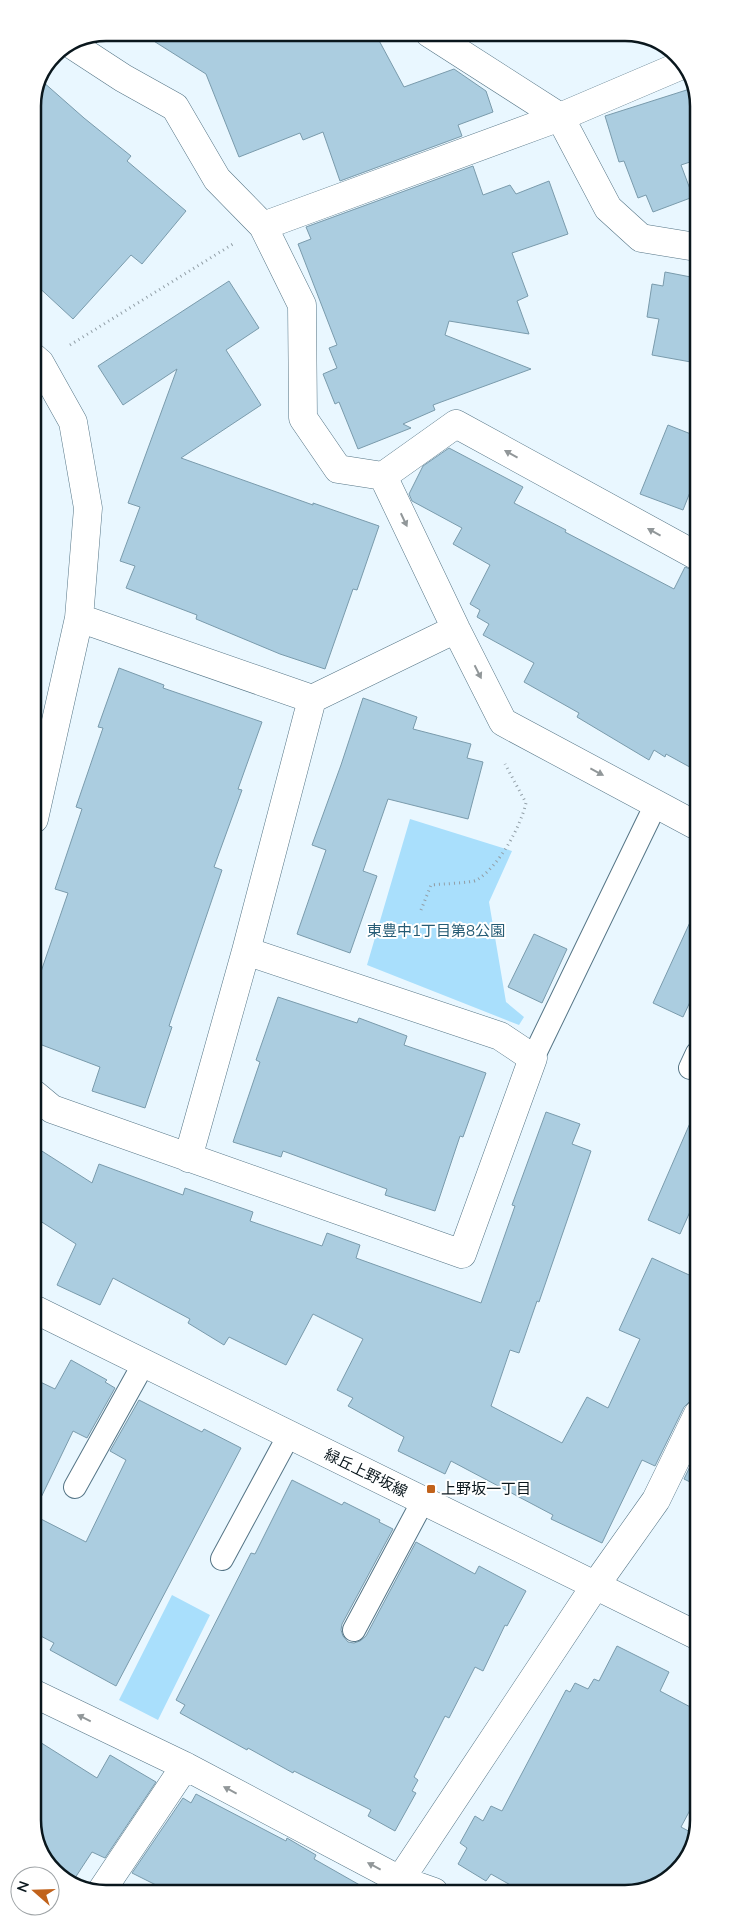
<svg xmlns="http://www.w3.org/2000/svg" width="731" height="1926" font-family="Mulish,'Noto Sans JP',sans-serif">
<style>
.green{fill:#a9dffc}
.building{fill:#abcde0;stroke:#7a9bac}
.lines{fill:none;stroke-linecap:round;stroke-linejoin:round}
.service-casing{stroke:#557586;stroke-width:24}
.minor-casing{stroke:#557586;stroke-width:29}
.tertiary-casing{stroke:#557586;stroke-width:29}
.path{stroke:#929fa7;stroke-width:3;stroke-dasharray:1 4;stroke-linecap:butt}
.service{stroke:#fff;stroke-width:22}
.minor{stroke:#fff;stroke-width:28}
.tertiary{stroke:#fff;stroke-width:28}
.oneway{fill:#919799}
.poi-dot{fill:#c1621b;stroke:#fff;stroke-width:2}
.labels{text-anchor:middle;stroke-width:4;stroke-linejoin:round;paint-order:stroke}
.park-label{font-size:15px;fill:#265c75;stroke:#fff}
.street-label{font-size:15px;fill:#0a171d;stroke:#fff}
.poi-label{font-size:15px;fill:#0a171d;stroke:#fff;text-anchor:start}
.rim{fill:none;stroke:#0a171d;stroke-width:2.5}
</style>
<rect width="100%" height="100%" fill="#e9f7ff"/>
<path class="green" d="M410 819 512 851 489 902 506 1002 524 1017 519 1025 367 965Z
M172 1595 210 1615 158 1720 119 1700Z"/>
<path class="building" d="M141 33H375L404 87 454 69 486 91 493 112 458 125 462 136 340 181 323 132 303 140 300 133 239 157 206 74Z
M42 81 84 118 131 156 127 161 186 211 142 264 131 255 73 319 33 282V102Z
M696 87V160L681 165 693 197 653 212 646 195 638 198 624 161 619 162 605 116Z
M473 166 483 195 510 185 516 194 549 181 568 234 512 253 528 296 517 301 529 334 449 321 445 335 531 369 433 405 435 410 403 424 411 428 358 449 339 402 335 404 323 374 337 368 329 348 337 345 298 244 311 239 306 227Z
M665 272 696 278V328L691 362 652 355 659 319 647 317 652 284 663 286Z
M229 281 259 328 226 350 261 405 181 458 313 505V503L379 526 357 590 353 589 325 669 280 654 196 619 197 615 126 588 135 566 120 561 140 507 128 503 177 369 123 405 98 366Z
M668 425 696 436V477L683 510 640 494Z
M449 448 523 487 514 503 566 530 565 532 674 589 685 567 697 572V771L666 754 665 757 654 750 649 760 577 717 579 713 524 682 534 663 483 635 489 624 477 617 480 610 470 604 490 565 453 544 462 528 412 501 409 494 423 466Z
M119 668 164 685 163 688 262 722 238 789 242 790 214 867 222 870 169 1026 172 1027 145 1108 92 1091 100 1067 34 1042V992L68 893 55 889 82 809 76 807 103 728 98 727Z
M363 698 417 717 413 729 471 744 467 758 483 762 468 819 388 799 363 871 377 876 350 953 297 934 326 850 312 845 341 765Z
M697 907V987L683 1017 653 1003Z
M534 934 567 949 542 1003 508 987Z
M278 997 357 1023 359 1018 407 1036 404 1045 486 1073 463 1137 460 1136 435 1211 385 1195 387 1189 283 1151 281 1157 233 1142 260 1062 256 1060Z
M697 1107 698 1194 680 1234 648 1220Z
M546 1112 580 1124 572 1144 591 1151 539 1302 537 1301 519 1353 510 1350 491 1406 562 1443 587 1397 608 1408 640 1339 619 1330 652 1258 698 1279V1399L690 1401 684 1407 655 1466 642 1460 602 1543 551 1519 553 1515 451 1461 445 1474 398 1451 404 1437 348 1406 353 1398 337 1390 363 1339 313 1314 286 1365 229 1337 224 1345 188 1323 190 1319 113 1278 100 1305 57 1285 76 1244 34 1217V1146L92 1183 99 1164 183 1195 185 1188 253 1212 250 1221 322 1246 327 1233 360 1245 356 1258 481 1303 515 1206 512 1205Z
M71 1360 107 1380 105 1382 115 1388 87 1438 73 1431 35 1510 34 1379 55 1389Z
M139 1400 202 1432 204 1429 241 1448 116 1686 50 1650 54 1643 35 1633V1516L86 1542 126 1460 110 1451Z
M698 1450V1486L684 1479Z
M292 1480 342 1505 344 1502 380 1520 379 1522 393 1529 342 1624 341 1630 343 1636 348 1642 354 1643 360 1641 366 1636 416 1542 475 1574 479 1566 526 1591 507 1626 505 1625 483 1671 475 1667 449 1718 445 1716 414 1777 418 1780 412 1791 416 1793 395 1831 368 1816 371 1810 294 1771 293 1773 248 1748 247 1750 180 1713 185 1705 176 1700 251 1553 255 1554Z
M617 1646 669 1672 660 1691 698 1711V1795L681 1827 694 1834 683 1865 644 1891H521L491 1874 486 1881 458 1864 467 1848 460 1843 475 1816 483 1821 491 1806 502 1811 566 1690 570 1692 575 1683 588 1689 594 1679 599 1681Z
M35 1739 97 1778 110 1755 156 1782 105 1858 92 1852 73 1881 55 1870 35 1839Z
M196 1794 286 1841 287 1838 316 1855 314 1859 372 1892 172 1893 132 1873 183 1798 191 1803Z"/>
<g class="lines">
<g class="service-casing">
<path id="service" d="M533 1058 656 804
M690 1068 697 1053
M75 1487 144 1363
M222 1559 289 1435
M354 1630 423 1501"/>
</g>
<g class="minor-casing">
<path id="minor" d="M429 33 560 117 608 208 641 238 696 247
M74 46 123 78 175 107 217 179 263 226 302 305 303 418 338 469 383 476 456 424 697 556
M263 226 560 117 682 65
M33 357 40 363 73 422 88 508 79 618 34 819
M383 476 456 629 503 722 697 826
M79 618 312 699 456 629
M34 1094 52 1109 462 1254 533 1058 500 1036 246 951
M188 1158 246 951 312 699
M35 1694 185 1766 400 1880 434 1892
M392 1892 595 1586 656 1500 698 1414
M100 1893 185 1766"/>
</g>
<g class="tertiary-casing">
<path id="tertiary" d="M34 1309 698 1636"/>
</g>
<path class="path" d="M70 345 233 244
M421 910 431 885C440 884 471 883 477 880 499 866 520 828 526 803L505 764"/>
<use href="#service" class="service"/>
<use href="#minor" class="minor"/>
<use href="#tertiary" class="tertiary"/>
</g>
<defs><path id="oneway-solid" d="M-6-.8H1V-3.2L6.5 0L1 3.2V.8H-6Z" transform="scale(1.25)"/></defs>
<g class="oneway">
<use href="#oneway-solid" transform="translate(511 454) rotate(-151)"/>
<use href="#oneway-solid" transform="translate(404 520) rotate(65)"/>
<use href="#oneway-solid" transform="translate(654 532) rotate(-151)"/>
<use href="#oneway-solid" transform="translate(478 672) rotate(63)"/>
<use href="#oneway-solid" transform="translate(597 772) rotate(28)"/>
<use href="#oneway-solid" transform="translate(84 1718) rotate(-154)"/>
<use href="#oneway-solid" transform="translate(230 1790) rotate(-152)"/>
<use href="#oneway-solid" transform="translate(374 1866) rotate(-152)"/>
</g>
<rect class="poi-dot" x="426" y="1484" width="10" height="10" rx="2.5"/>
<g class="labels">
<g class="park-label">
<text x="436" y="936">東豊中1丁目第8公園</text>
</g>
<g class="street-label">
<text transform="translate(366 1473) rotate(26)" y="5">緑丘上野坂線</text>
</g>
<g class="poi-label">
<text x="441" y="1494">上野坂一丁目</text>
</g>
</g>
<path d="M0 0H731V1926H0ZM106 41H625A65 65 0 0 1 690 106V1820A65 65 0 0 1 625 1885H106A65 65 0 0 1 41 1820V106A65 65 0 0 1 106 41Z" fill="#fff" fill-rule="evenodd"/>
<path class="rim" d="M106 41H625A65 65 0 0 1 690 106V1820A65 65 0 0 1 625 1885H106A65 65 0 0 1 41 1820V106A65 65 0 0 1 106 41Z"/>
<g transform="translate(35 1891) rotate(290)"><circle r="24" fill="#ffffff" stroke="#9da2a5"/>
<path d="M0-4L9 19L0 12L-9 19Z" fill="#c1621b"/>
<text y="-8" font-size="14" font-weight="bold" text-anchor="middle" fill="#0a171d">N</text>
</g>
</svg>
